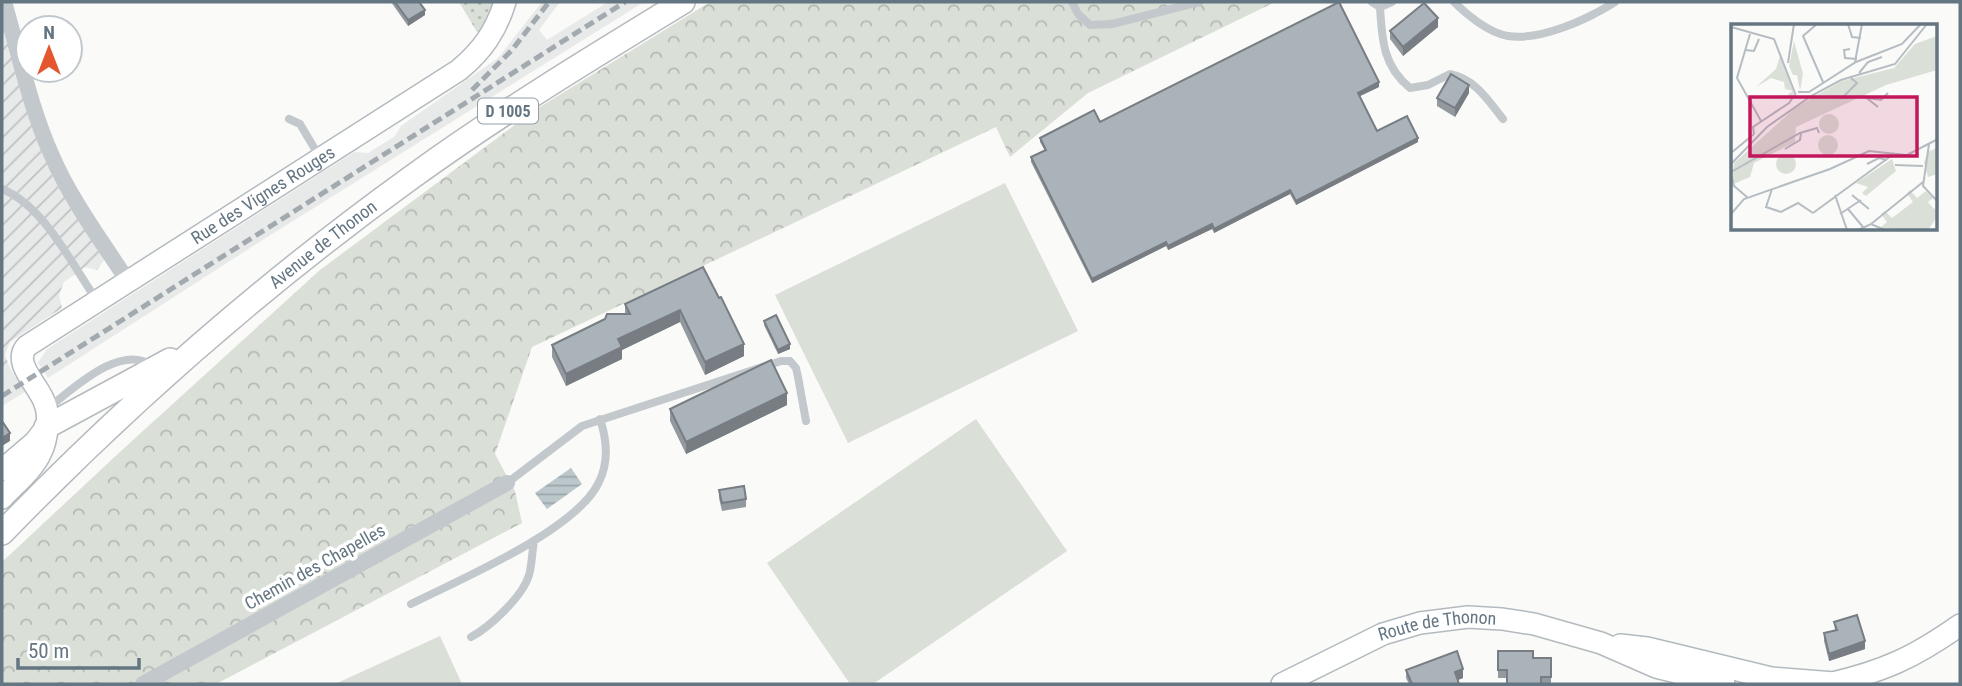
<svg xmlns="http://www.w3.org/2000/svg" width="1962" height="686" font-family="'Roboto Condensed',sans-serif">
<style>
.built{fill:#e8e9e9}
.industrial{fill:url(#industrial-furrows)}
.grass{fill:url(#grass-dots)}
.forest{fill:url(#forest-crowns)}
.pitch{fill:#dadfd7}
.water{fill:url(#water-rules)}
.lines{fill:none;stroke-linecap:round;stroke-linejoin:round}
.secondary-casing{stroke:#b3babf;stroke-width:24}
.primary-casing{stroke:#b5babe;stroke-width:26}
.lane{stroke:#c3c8cc;stroke-width:8}
.street{stroke:#c3c8cc;stroke-width:16}
.secondary{stroke:#fff;stroke-width:21}
.primary{stroke:#fff;stroke-width:23}
.rail{stroke:#a2aab0;stroke-width:5;stroke-dasharray:10 5;stroke-linecap:butt}
.wall{fill:#929a9f}
.shaded-wall{fill:#777d82}
.building{fill:#aab3b9;stroke:#777d82;stroke-width:2}
.labels{text-anchor:middle;stroke-width:7;stroke-linejoin:round;paint-order:stroke}
.shield{fill:#fff;stroke:#939fa8;stroke-width:2}
.shield-label{font-size:16px;font-weight:bold;fill:#657683}
.street-label{font-size:18px;fill:#657683;stroke:#fff}
.inset-road{fill:none;stroke:#b5bdc2;stroke-width:2}
.view{fill:#c2185b;fill-opacity:0.15;stroke:#c2185b;stroke-width:3.5}
.inset-edge{fill:none;stroke:#657683;stroke-width:3.5}
</style>
<defs>
<pattern id="industrial-furrows" width="10" height="10" patternUnits="userSpaceOnUse" patternTransform="scale(1.75)"><rect width="10" height="10" fill="#e8e9e9"/><path d="M-1 1l2-2M0 10L10 0M9 11l2-2" fill="none" stroke="#c0c1c2"/></pattern>
<pattern id="grass-dots" width="8" height="8" patternUnits="userSpaceOnUse" patternTransform="scale(1.75)"><rect width="8" height="8" fill="#dadfd7"/><path d="M2 2h.1M6 6h.1" fill="none" stroke="#b4b9b4" stroke-width="1.8" stroke-linecap="round"/></pattern>
<pattern id="forest-crowns" width="20" height="18" patternUnits="userSpaceOnUse" patternTransform="scale(1.75)"><rect width="20" height="18" fill="#dadfd7"/><path d="M2 6a3 3 0 1 1 6 0M12 15a3 3 0 1 1 6 0" fill="none" stroke="#b4b9b4"/></pattern>
<pattern id="water-rules" width="6" height="5" patternUnits="userSpaceOnUse" patternTransform="scale(1.75)"><rect width="6" height="5" fill="#bbc7cb"/><path d="M0 2.5h6" fill="none" stroke="#9ca6aa"/></pattern>
</defs>
<rect width="100%" height="100%" fill="#fafaf8"/>
<path class="built" d="M542 2H560L539 30 547 40 608 2H644L261 241 48 378 38 363 47 349 354 152 368 153 395 136 401 126 498 58Z
M10 368 25 392 2 406V374Z"/>
<path class="industrial" d="M2 19 42 153 55 181 104 260 97 270 85 267 64 282 59 295 62 308 10 342 5 355 10 368 2 374Z"/>
<path class="grass" d="M459 2H494L484 30 477 32Z"/>
<path class="forest" d="M710 2H1275L1088 93 1010 157 996 127 532 347 495 454 515 491 522 523 216 684H2V562L121 451 320 270 535 110Z"/>
<path class="pitch" d="M1005 183 1078 331 848 443 775 295Z
M976 419 1067 551 873 684H850L767 563Z
M440 636 462 684H335Z"/>
<path class="water" d="M571 468 582 484 547 509 535 493Z"/>
<g class="lines">
<g class="secondary-casing">
<g id="secondary">
<path d="M2 470 35 442 45 429"/>
<path id="s1" d="M2 498C15 484 34 469 41 452 47 440 50 416 45 404 40 386 11 363 27 346L459 70C482 51 496 31 505 2"/>
<path d="M1620 645 1647 648 1771 678 1834 683"/>
<path id="s2" d="M1282 684 1383 634 1420 623 1468 617 1502 619 1534 624 1601 643 1656 667 1724 684"/>
<path d="M1829 684C1884 671 1913 658 1960 625"/>
</g>
</g>
<g class="primary-casing">
<g id="primary">
<path d="M46 427 170 360"/>
<path id="s3" d="M2 533C128 403 265 283 412 177 499 114 591 58 683 2"/>
</g>
</g>
<path class="lane" d="M1072 2 1078 14 1090 25 1112 24 1199 2
M1372 2 1380 7C1382 40 1383 66 1410 88L1428 85 1450 74C1475 79 1488 100 1503 119
M1454 2C1467 15 1489 33 1508 36 1541 41 1588 19 1615 2
M1380 7 1392 2
M289 119 300 124 319 156
M2 189C44 206 71 263 96 299
M48 408C72 390 121 342 152 366
M507 483 582 426 781 361H790L796 368 798 377 806 421
M411 604C459 580 577 530 599 482 609 462 607 440 600 419
M471 637C490 627 523 596 529 575 532 565 532 552 534 541"/>
<path class="street" d="M4 2C19 53 30 107 52 156 71 200 101 240 127 280
M143 684 507 483"/>
<use href="#secondary" class="secondary"/>
<use href="#primary" class="primary"/>
<path class="rail" d="M472 90 512 50 549 2
M2 396 625 2"/>
</g>
<path class="wall" d="M391 2H419L425 15 408 26Z
M1438 27 1403 56 1390 39V31Z
M1379 87 1360 96 1377 131 1418 142 1296 205 1290 194 1214 233 1212 229 1168 250 1166 246 1092 283 1031 162V157L1045 151 1040 142V138L1100 122Z
M1469 93 1455 117 1437 106V98Z
M703 267 744 356 705 375 680 322 622 350V359L566 386 552 357V345L625 314V304Z
M764 321 790 349 778 354 764 325Z
M787 405 686 454 670 421V409Z
M719 490 746 499V507L722 511 719 498Z
M1834 622 1865 649 1829 661 1824 641V633L1835 630Z
M1498 651 1533 658H1551V684H1507V678H1498Z
M1406 670 1463 678 1458 680 1459 684H1409L1406 678Z"/>
<path class="shaded-wall" d="M425 10V15L408 26V20Z
M1438 18V27L1403 56V47Z
M1379 82V87L1358 97V93Z
M1469 85V93L1455 117V108Z
M1418 138V142L1296 205V201Z
M1290 190V194L1214 233V229Z
M1212 224V229L1168 250V246Z
M1166 242V246L1092 283V279Z
M680 310V322L622 350V359L566 386V374L618 339Z
M744 344V356L705 375V362Z
M790 344V349L778 354V350Z
M787 393V405L686 454V442Z
M10 433V441L2 446V438Z
M1865 641V649L1829 661V654Z
M1463 669V678L1455 681V672Z"/>
<path class="building" d="M395 2H419L425 10 408 20Z
M1339 2 1379 82 1358 93 1377 131 1407 116 1418 138 1296 201 1290 190 1214 229 1212 224 1168 246 1166 242 1092 279 1031 157 1046 150 1040 138 1094 110 1100 122Z
M1424 3 1438 18 1403 47 1390 31Z
M62 19 63 28H44L43 23Z
M1451 74 1469 85 1455 108 1437 98Z
M703 267 719 298 721 297 744 344 705 362 680 310 618 339 622 347 566 374 552 345 605 319 607 314H630L625 304Z
M776 315 790 344 778 350 764 321Z
M771 360 787 393 686 442 670 409Z
M2 421 10 433 2 438Z
M744 486 746 499 722 503 719 490Z
M1857 615 1865 641 1829 654 1824 633 1837 630 1834 622Z
M1457 651 1463 669 1455 672 1459 684H1412L1406 670Z
M1498 651H1533V658H1551V677H1541V684H1507V670H1498Z"/>
<g class="labels">
<rect class="shield" x="478" y="98.5" width="60" height="25" rx="5"/>
<g class="shield-label">
<text x="508" y="117">D 1005</text>
</g>
<g class="street-label">
<text dy="6" stroke="none"><textPath href="#s1" startOffset="455">Rue des Vignes Rouges</textPath></text>
<text dy="6" stroke="none"><textPath href="#s3" startOffset="432">Avenue de Thonon</textPath></text>
<text transform="translate(315 567) rotate(-29)" y="6">Chemin des Chapelles</text>
<text dy="6" stroke="none"><textPath href="#s2" startOffset="168">Route de Thonon</textPath></text>
</g>
</g>
<g transform="translate(1731 24)">
<rect width="206" height="206" fill="#fafaf8"/>
<path d="M63 17 72 50 69 67 66 51H62L58 42ZM49 32 63 68 60 76 57 70 62 67 54 65 53 58 40 54 25 63 45 45ZM206 124V150L197 153 193 138 197 128ZM161 135 165 147 135 172 131 169 137 163 125 159ZM179 166 186 174 195 167 202 174 197 178 203 185 206 183V193L197 206 149 204 156 198 150 190 154 187 161 194 182 178 176 169Z" fill="#dadfd7"/>
<path d="M206 12V46L155 61 65 103 64 118 23 139 19 153 0 161 3 139 65 83 111 57 163 44 184 20Z" fill="#dadfd7"/>
<path d="M88 100a10 10 0 1 1 20 0a10 10 0 1 1-20 0ZM87 121a10 10 0 1 1 20 0a10 10 0 1 1-20 0ZM45 140a10 10 0 1 1 20 0a10 10 0 1 1-20 0Z" fill="#dadfd7"/>
<path class="inset-road" d="M86 0 72 12 92 58M117 0 121 13 130 14M0 3 43 15 64 69M19 10 6 54 30 97M119 25 113 26 114 34 126 35M14 26 23 27 28 15M124 38 131 0M57 39 63 0M128 49 137 38 151 33M120 54 126 59 111 74 133 72 147 83M67 68H78L125 38 171 20 190 0M137 74 150 76 157 69M23 110 22 103 58 79 65 69M198 120 192 162 207 178M54 125 69 116 70 109M0 129 23 110M174 132 207 115M0 140 36 103 80 72 110 56 164 40 196 0M136 140 148 134 156 136M164 141 192 142M0 148 69 109 86 104 88 109M0 150 3 162 16 173M41 165 35 183 50 188 67 179 82 189M104 171 116 206M121 171 138 185M117 185 132 203M82 189 164 129M0 190 13 175 99 145 138 127 175 131M109 190 130 176M140 200 192 158M127 206 140 200 154 206"/>
<path class="view" d="M19 73H186V132H19Z"/>
<rect width="206" height="206" class="inset-edge"/>
</g>
<rect width="1962" height="686" fill="none" stroke="#657683" stroke-width="7"/>
<g transform="translate(49 49)"><circle r="33" fill="#ffffff" stroke="#c1c8cd" stroke-width="2"/>
<path d="M0-5L12 26L0 18L-12 26Z" fill="#e4572e"/>
<text y="-10" font-size="19" font-weight="bold" text-anchor="middle" fill="#657683">N</text>
</g>
<path d="M18 658v10h121v-10" fill="none" stroke="#657683" stroke-width="3.5"/>
<text x="28" y="658" font-size="21" fill="#657683" stroke="#ffffff" stroke-width="5" paint-order="stroke">50 m</text>
</svg>
